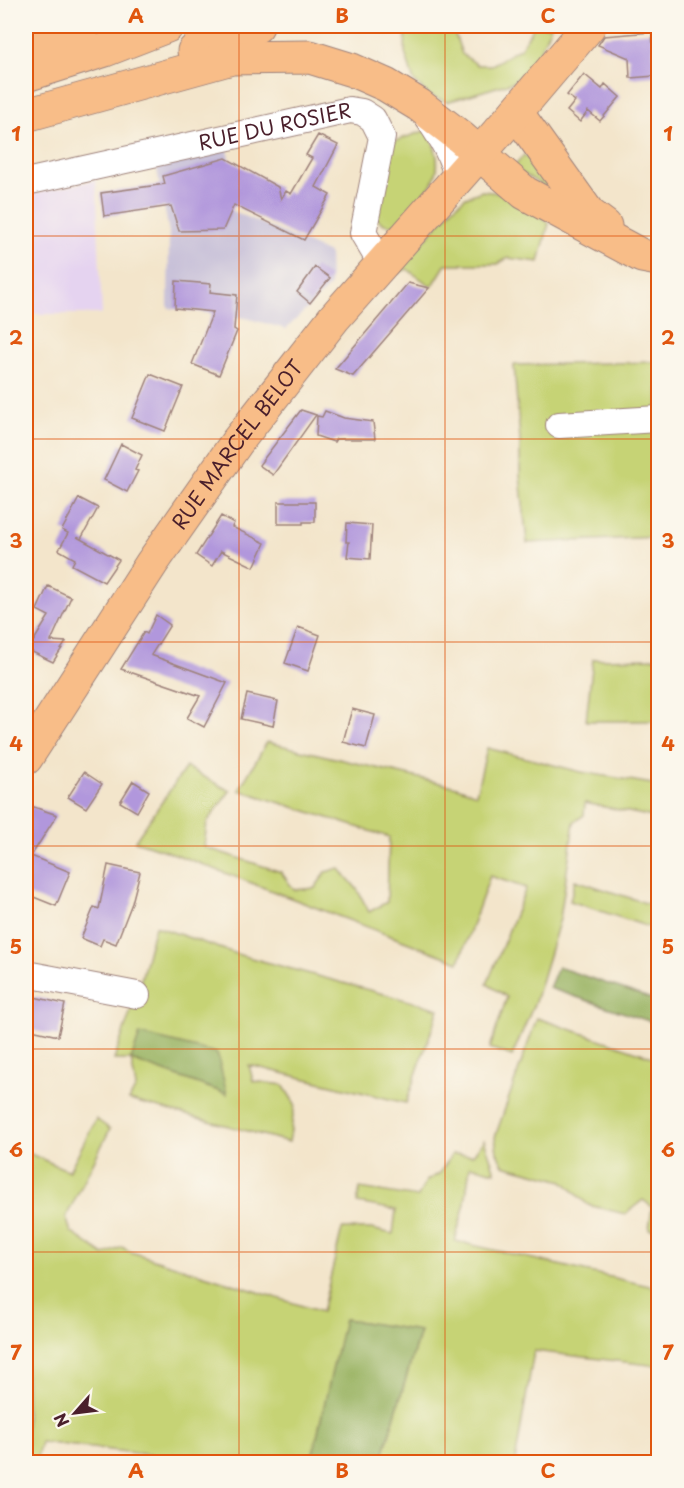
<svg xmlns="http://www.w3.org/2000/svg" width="684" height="1488" font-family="'Playpen Sans',sans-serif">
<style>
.built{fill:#e5d3f0}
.industrial{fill:#c7c0d8}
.green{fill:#c6d375;stroke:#887950;stroke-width:1.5}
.forest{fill:#9cb566;stroke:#736a48;stroke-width:1.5}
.building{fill:#b197dc}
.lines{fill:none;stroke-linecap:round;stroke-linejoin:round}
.minor-casing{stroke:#9e827b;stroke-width:28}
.major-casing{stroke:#9e827b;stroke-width:35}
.minor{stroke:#fff;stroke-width:26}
.major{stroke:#f8bd88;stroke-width:33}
.grid{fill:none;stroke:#e0560e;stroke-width:1.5;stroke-opacity:0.55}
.labels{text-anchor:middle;stroke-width:5;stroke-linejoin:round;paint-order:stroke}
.street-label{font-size:20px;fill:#4a1f2b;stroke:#fbf7ec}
.neatline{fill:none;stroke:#e0560e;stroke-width:2}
.grid-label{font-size:20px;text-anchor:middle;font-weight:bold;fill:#e0560e}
</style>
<rect width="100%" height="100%" fill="#fbf7ec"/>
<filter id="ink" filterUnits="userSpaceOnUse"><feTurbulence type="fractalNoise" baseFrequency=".0167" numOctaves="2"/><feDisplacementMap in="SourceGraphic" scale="12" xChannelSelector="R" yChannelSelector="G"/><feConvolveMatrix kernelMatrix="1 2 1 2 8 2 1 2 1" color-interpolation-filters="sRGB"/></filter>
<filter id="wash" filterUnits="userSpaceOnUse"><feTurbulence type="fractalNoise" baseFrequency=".008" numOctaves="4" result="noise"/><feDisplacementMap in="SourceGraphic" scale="24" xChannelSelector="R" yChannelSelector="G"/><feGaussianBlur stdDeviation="1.35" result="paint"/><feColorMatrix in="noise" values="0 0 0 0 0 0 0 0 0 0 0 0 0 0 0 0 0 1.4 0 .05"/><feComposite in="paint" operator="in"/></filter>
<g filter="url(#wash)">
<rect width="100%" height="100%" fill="#f3e5cb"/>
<path class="built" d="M96 180 102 314H26V195Z"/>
<path class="industrial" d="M228 142 231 210 329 253 330 286 286 329 246 318 168 308 169 232 156 165Z"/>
<path class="green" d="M406 26H452L462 54 478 65H492L521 48 534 26H551L535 62 513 82 447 102 429 95 414 81 405 53Z
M427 130C453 177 426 190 397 224 386 227 383 224 375 217L389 143Z
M524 155 542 167 563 197 513 168Z
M482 191C517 193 523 202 549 223L539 262 508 258 498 264H446L432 287 407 269 398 273 397 271 454 207 466 197Z
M658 362V537L527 543 520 475V440L514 365Z
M658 658V721H586L593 659Z
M267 742 457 787 476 794 487 748 581 772 658 785V818L585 803 584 815 574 822 560 919 535 1002 512 1056 490 1048 507 997 487 984 526 888 490 876 459 962 175 854 135 841 186 767 230 791 207 822 204 847 281 872 294 890 315 888 326 872 339 868 357 889 369 912 387 902 389 837 239 790Z
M575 880 658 907V930L570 901Z
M155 926 240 955 439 1009 406 1103 249 1065 253 1081 283 1085 295 1104 289 1142 129 1100 136 1087 131 1060H114L139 987Z
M537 1018 658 1059V1231L649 1229 652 1207 643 1200 625 1214 588 1205 563 1181 503 1165 497 1152 495 1137Z
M96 1119 110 1129 66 1217 71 1232 104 1255 122 1247 131 1252 322 1312 342 1229H371L393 1234 396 1210 357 1203 360 1188 418 1197 426 1181 440 1173 452 1154 473 1155 484 1140 495 1172 470 1166 465 1203 455 1241 658 1288V1366L534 1351 515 1462H381L420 1331 345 1319 311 1462H152V1455L41 1442 36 1462H26V1152L69 1171Z"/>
<path class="forest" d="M558 967 658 1001V1024L549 988Z
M140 1034 217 1053 227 1094 131 1060Z
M344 1319 420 1331 381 1462H311Z"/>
<g id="blocks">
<path class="building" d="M652 32 655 76 630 78 629 58 598 45 604 36Z
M584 74 602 89 605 84 620 97 600 121 588 111 580 122 567 111 575 101 567 95Z
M318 135 338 145 316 187 330 195 304 240 234 205 223 230 179 231 171 206 104 216 101 193 165 184 163 176 226 158 278 187 281 199 286 191 291 194 312 158 306 155Z
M315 267 330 278 310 303 297 292Z
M176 281 211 284 210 292 237 295 234 329 237 331 219 375 192 364 213 312 175 308Z
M408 283 429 288 353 376 335 369Z
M150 374 183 387 165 431 132 418Z
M301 410 316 415 273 475 259 465Z
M325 411 344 418 373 422 375 439H336L334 442 316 436 317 416 322 417Z
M121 444 142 455 135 470 138 471 127 492 104 480Z
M79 498 98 508 81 539 77 537 119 560 104 582 72 565 75 559 59 550 68 533 62 530Z
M278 502H315V522H303V524H278Z
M221 516 234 523 232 527 265 543 254 567 221 551 212 566 196 555Z
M347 523 372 525 370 559 347 557 349 542H346Z
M48 586 71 597 51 641 66 642 53 662 28 650 49 616 37 610Z
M156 615 170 625 151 655 227 683 204 727 187 718 200 696 121 669 144 632 147 634Z
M298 627 320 635 308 671 285 663Z
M247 694 278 701 273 726 241 719Z
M352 709 375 715 366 748 343 742Z
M84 772 102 784 86 808 68 797Z
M133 781 149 791 137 812 120 802Z
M31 806 57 815 31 856 70 872 56 906 26 894V815Z
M108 865 140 872 132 903 116 944 103 939 100 946 81 938 94 907 99 909Z
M34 997 65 1004 58 1036 27 1029Z"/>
</g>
</g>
<g filter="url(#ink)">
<use href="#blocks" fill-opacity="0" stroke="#9e827b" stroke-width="1.5"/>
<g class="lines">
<g class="minor-casing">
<g id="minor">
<path d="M428 118C441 138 453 155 457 179"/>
<path id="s1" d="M26 182 350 110 362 112 373 119 382 137 363 233 382 265"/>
<path d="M559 425 658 419"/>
<path d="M26 974 137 995"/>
</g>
</g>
<g class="major-casing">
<g id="major">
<path d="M26 44 83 26"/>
<path d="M194 51 257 26"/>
<path d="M26 75 105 50 167 26"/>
<path d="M516 112 589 214 605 226"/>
<path d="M26 115 232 58 310 57 352 70 386 85 419 105 459 136 525 193 642 256 658 259"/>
<path id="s2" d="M26 758 152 563 237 442 334 318 516 112 589 26"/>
</g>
</g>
<use href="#minor" class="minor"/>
<use href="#major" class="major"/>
</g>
</g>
<path class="grid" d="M239 26V1462M445 26V1462M26 236H658M26 439H658M26 642H658M26 846H658M26 1049H658M26 1252H658"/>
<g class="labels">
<g class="street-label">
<text dy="7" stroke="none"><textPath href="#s1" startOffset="255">RUE DU ROSIER</textPath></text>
<text dy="7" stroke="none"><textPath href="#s2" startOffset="378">RUE MARCEL BELOT</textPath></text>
</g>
</g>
<rect width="684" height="1488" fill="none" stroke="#fbf7ec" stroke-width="66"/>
<g transform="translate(75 1413) rotate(242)" stroke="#fbf7ec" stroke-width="4.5" paint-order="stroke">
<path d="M0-4.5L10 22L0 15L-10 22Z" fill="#4a1f2b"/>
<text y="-9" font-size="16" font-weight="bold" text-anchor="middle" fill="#4a1f2b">N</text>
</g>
<rect x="33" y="33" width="618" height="1422" class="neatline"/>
<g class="grid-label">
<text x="136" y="23">A</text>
<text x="342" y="23">B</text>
<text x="548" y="23">C</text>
<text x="16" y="141">1</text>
<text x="668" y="141">1</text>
<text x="16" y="345">2</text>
<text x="668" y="345">2</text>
<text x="16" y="548">3</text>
<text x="668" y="548">3</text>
<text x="16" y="751">4</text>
<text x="668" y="751">4</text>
<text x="16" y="954">5</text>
<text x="668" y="954">5</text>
<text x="16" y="1157">6</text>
<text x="668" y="1157">6</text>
<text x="16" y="1360">7</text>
<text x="668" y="1360">7</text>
<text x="136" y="1478">A</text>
<text x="342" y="1478">B</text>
<text x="548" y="1478">C</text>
</g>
</svg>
